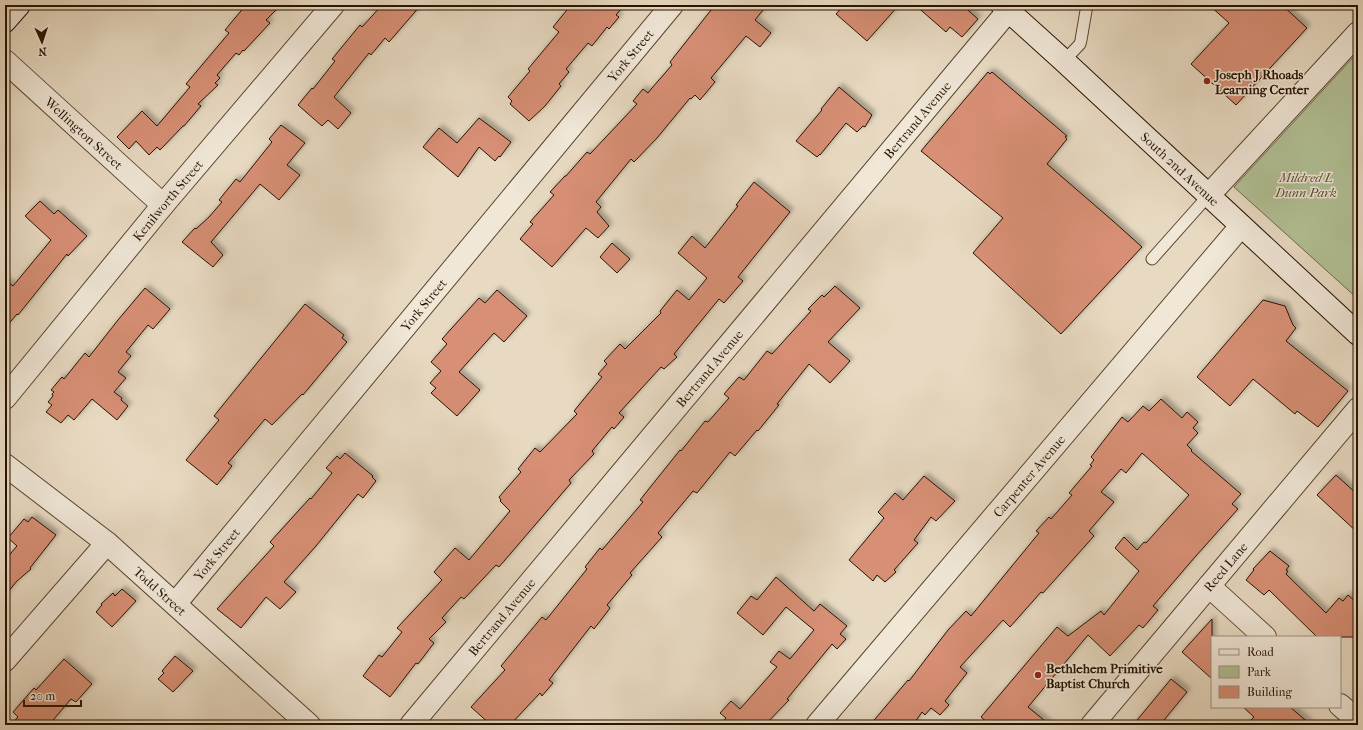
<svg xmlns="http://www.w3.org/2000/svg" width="1363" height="730" font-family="'IM FELL French Canon',serif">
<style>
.green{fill:#b2c096;stroke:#6c6a4b}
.building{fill:#d78f74;stroke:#271300;filter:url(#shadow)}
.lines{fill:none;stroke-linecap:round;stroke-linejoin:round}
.lane-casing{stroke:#574530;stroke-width:13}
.street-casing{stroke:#574530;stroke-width:24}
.secondary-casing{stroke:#271300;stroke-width:24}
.lane{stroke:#f0e7d7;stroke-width:11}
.street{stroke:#f0e7d7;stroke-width:22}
.secondary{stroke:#f0e7d7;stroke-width:22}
.poi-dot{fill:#8f2418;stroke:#f0e7d7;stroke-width:1.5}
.labels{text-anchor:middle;stroke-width:3;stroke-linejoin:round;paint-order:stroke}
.street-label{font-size:13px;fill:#271300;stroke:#f0e7d7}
.poi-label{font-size:13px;font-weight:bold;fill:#271300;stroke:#f0e7d7;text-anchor:start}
.park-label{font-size:13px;font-style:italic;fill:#585034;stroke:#f0e7d7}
</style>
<defs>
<filter id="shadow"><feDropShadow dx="3.5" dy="-3.5" stdDeviation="2" flood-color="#0004"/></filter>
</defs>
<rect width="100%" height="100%" fill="#e8dac2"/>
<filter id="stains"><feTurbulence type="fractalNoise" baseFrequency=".005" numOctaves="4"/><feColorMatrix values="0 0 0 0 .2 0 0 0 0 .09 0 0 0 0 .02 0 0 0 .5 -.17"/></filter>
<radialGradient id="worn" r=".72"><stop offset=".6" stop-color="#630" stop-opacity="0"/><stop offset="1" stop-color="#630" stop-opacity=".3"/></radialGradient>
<path class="green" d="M1358 52V299L1234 187Z"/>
<path class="building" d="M246 5H281L266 20 270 23 244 51 243 50 239 55 236 53 217 75 220 78 215 83 218 85 198 104 201 106 184 126H183L160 150 157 147 149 155 136 141 129 149 117 137 142 111 157 126 190 87 186 84 229 33 225 30Z
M382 5H421L389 42 385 38 371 55 369 53 334 97 351 113 338 129 328 120 322 126 298 105 312 88 313 89 335 61 332 59 360 25 362 27Z
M571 5H624L616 15 619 17 609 29 607 27 592 46 588 43 566 69 569 72 559 84 561 86 545 106 529 121 510 104 512 101 508 97 530 71 528 69 559 32 553 27Z
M715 5H767L755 20 771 33 760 47 746 36 711 78 715 82 700 100 695 95 691 99 690 98 657 138 634 162 631 159 596 202 601 207 597 212 609 226 598 238 586 228 552 267 520 239 533 224 530 222 554 195 550 192 565 176H566L587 152 590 154 637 104 633 101 643 89 648 93 652 88 672 65 670 62Z
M844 5H899L867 41 836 14Z
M915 5H962L978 19 962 37 950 27 946 32Z
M1209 5H1282L1307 28 1236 105 1191 64 1229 23Z
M988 72 990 74 992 72 1067 136 1065 137 1067 139 1047 164 1113 221 1142 247 1061 334 973 253 1003 218 921 151Z
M839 87 872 115 865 127 863 126 857 132 846 123 820 155V154L817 157 796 141 822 110 821 109Z
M479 118 511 142 500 157 499 156 495 161 479 147 458 177 423 147 439 128 457 143Z
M281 125 305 143 287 165 300 175 279 200 260 184 211 242 223 255 213 267 182 242 195 228 196 229 209 217 222 202 219 200 236 179 240 182 272 142 269 139Z
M754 182 790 212 738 277 743 281 724 303 719 299 674 354 677 357 664 369 661 367 619 413 624 417 614 429 612 427 592 451 594 454 569 480 571 483 499 567 496 565 464 599 461 597 442 618 446 622 429 639 434 643 418 664 416 663 390 697 363 676 379 655 382 657 402 632 397 628 442 580 434 572 455 548 469 560 510 511 500 501 501 500 499 497 521 472 518 469 535 448 540 452 577 414 574 411 602 377 598 374 607 364 604 361 620 344 625 349 661 313 660 311 677 290 689 300 707 278 678 253 692 236 705 248 738 206 736 205Z
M40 201 54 214 58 210 87 236 68 256 67 254 18 315 17 314 5 328V280L13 286 51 240 25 216Z
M612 243 630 259 617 273 600 257Z
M835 286 860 308 828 342 850 361 830 383 809 364 777 404 779 405 758 431 757 430 735 456 730 452 697 493 693 491 658 533 662 537 630 573 632 575 607 605 610 608 604 616 594 629 591 626 549 680 553 683 542 696 540 693 510 725H491L471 707 505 670 501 666 542 617 546 620 587 569 585 567 600 548 602 550 643 502 640 500 680 450 681 451 705 421 708 422 729 398 724 394 739 377 744 380 767 351 772 354 811 311 808 309 822 295 824 297Z
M145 288 170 309 153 329 148 325 126 352 131 356 118 372 126 378 114 392 122 398 121 400 128 406 117 420 92 399 74 420 68 415 61 423 46 412 52 405 48 402 53 396 52 394 54 392 51 390 62 377 64 379 85 353 89 357 118 320Z
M497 290 527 316 504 342 494 333 459 372 480 390 457 416 431 393 436 388 430 383 441 371 431 362 447 344 442 339 479 298 485 303Z
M1263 300 1285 306 1293 325 1296 328 1286 341 1348 391 1318 427 1297 411 1295 414 1253 379 1230 406 1197 377Z
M305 304 344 335 342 338 347 342 303 395 302 394 272 425 265 419 228 463 232 466 217 485 186 460 219 420 214 416Z
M1161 399 1182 418 1187 412 1198 422 1193 428 1198 433 1187 445 1192 450 1191 451 1241 494 1232 504 1238 509 1195 557 1153 606 1158 610 1143 628 1139 625 1110 656 1088 635 1028 707 1050 725H990L981 717 1057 627 1068 636 1101 611 1104 615 1139 571 1115 548 1124 537 1137 550 1144 542 1146 543 1189 495 1142 453 1126 473 1121 469 1101 492 1114 502 1089 531 1094 536 1043 593 1041 592 1010 627 1003 620 960 667 967 673 945 701 949 705 940 715 931 708 925 715 922 712 913 725H870L908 680 909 681 948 630 966 611 971 616 1039 533 1036 531 1049 517 1051 519 1072 495 1069 493 1092 466 1090 465 1094 460 1091 457 1122 417 1128 422 1143 406 1149 411Z
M345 453 373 476 372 477 376 481 363 498 358 494 316 546 284 582 296 592 280 609 266 597 241 628 217 609 274 546 270 542 310 498 311 499 332 473 326 468 337 456 340 459Z
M1336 475 1358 495V533L1317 495Z
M924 476 955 501 936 521 931 517 914 540 918 543 894 570 896 572 885 582 877 575 873 581 849 560 884 518 878 512 895 493 903 500Z
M32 517 56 535 30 568 31 569 16 582 5 596V560L17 546 8 538 24 519 28 522Z
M1270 551 1289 566 1286 570 1288 571 1286 574 1326 613 1339 598 1343 601 1348 595 1358 604V637H1317L1269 590 1264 595 1246 580 1254 570 1253 569Z
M776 577 814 611 820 604 847 626 840 634 846 639 837 649 832 644 787 699 789 700 765 725H720L726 718 720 713 731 701 740 709 777 667 770 662 779 651 790 659 814 630 786 607 763 635 737 613 751 596 757 600Z
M122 589 136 601 112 627 96 612 102 605 101 604 113 593 115 596Z
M1212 619V679L1182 652Z
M175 656 193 671 173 692 158 679 164 673 162 671Z
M64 659 92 684 76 702 71 699 49 725H11L18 717 13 712 34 688 36 690Z
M1171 679 1187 692 1160 725H1133Z
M1243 707H1290L1311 725H1246L1254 717Z"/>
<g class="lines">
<g class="lane-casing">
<path id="lane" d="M1064 61 1080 44 1081 40 1087 5
M1152 259 1208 196"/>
</g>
<g class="street-casing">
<g id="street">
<path id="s1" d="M5 61 163 205"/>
<path d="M1208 196 1358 33"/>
<path id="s2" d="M5 398 163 205 333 5"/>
<path id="s3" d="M5 465 107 543 309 725"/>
<path d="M1209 586 1265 637"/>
<path id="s4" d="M175 604 672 5"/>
<path d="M5 660 107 543"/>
<path d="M1340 705 1358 721"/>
<path id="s5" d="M411 725 1008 11"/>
<path id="s6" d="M817 725 1241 226"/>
<path id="s7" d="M1092 725 1358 409"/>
</g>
</g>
<g class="secondary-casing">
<g id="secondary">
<path id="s8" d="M1002 5 1064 61 1358 334"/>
<path d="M5 21 19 5"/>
</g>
</g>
<use href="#lane" class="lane"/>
<use href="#street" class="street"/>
<use href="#secondary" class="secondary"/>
</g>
<g class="poi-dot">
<circle cx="1207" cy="81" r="4"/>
<circle cx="1038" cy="675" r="4"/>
</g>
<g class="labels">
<g class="street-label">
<text dy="5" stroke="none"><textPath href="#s4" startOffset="713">York Street</textPath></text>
<text dy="5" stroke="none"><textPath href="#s5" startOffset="789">Bertrand Avenue</textPath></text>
<text dy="5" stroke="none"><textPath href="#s1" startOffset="107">Wellington Street</textPath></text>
<text dy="5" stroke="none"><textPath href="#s8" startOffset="242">South 2nd Avenue</textPath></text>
<text dy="5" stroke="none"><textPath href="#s2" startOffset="256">Kenilworth Street</textPath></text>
<text dy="5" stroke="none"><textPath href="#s4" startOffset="389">York Street</textPath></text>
<text dy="5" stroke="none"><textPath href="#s5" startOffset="465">Bertrand Avenue</textPath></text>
<text dy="5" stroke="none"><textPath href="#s6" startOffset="327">Carpenter Avenue</textPath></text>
<text dy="5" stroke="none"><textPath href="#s4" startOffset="65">York Street</textPath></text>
<text dy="5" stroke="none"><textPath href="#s7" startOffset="207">Reed Lane</textPath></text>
<text dy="5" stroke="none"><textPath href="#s3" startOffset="200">Todd Street</textPath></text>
<text dy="5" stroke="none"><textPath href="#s5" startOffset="141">Bertrand Avenue</textPath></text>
</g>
<g class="poi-label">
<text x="1215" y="79">Joseph J Rhoads<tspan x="1215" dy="15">Learning Center</tspan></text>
<text x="1046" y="673">Bethlehem Primitive<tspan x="1046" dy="15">Baptist Church</tspan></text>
</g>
<g class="park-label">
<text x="1306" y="182">Mildred L<tspan x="1306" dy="15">Dunn Park</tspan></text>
</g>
</g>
<rect width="1363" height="730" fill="none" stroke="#e8dac2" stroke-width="20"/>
<rect x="6" y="6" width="1351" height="718" fill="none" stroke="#271300" stroke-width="2"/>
<rect x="10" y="10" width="1343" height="710" fill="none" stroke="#271300"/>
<rect x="1211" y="636" width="130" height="72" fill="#f0e7d7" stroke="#a09281"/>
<rect x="1219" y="649" width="20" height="6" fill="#f0e7d7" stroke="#a09281"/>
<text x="1247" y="656" font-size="12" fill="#271300">Road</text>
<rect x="1219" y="666" width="20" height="12" fill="#b2c096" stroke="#a09281"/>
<text x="1247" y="676" font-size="12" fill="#271300">Park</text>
<rect x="1219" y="686" width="20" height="12" fill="#d78f74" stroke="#a09281"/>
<text x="1247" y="696" font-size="12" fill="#271300">Building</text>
<g transform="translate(42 42) rotate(177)" stroke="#f0e7d7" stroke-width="3" paint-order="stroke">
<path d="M0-3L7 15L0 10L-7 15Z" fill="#271300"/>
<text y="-6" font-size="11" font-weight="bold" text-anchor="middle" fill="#271300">N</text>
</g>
<path d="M24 700v6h57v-6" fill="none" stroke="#271300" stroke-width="2"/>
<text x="30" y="700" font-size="12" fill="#271300" stroke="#f0e7d7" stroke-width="3" paint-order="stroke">20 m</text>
<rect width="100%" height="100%" filter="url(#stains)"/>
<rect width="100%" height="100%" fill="url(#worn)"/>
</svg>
